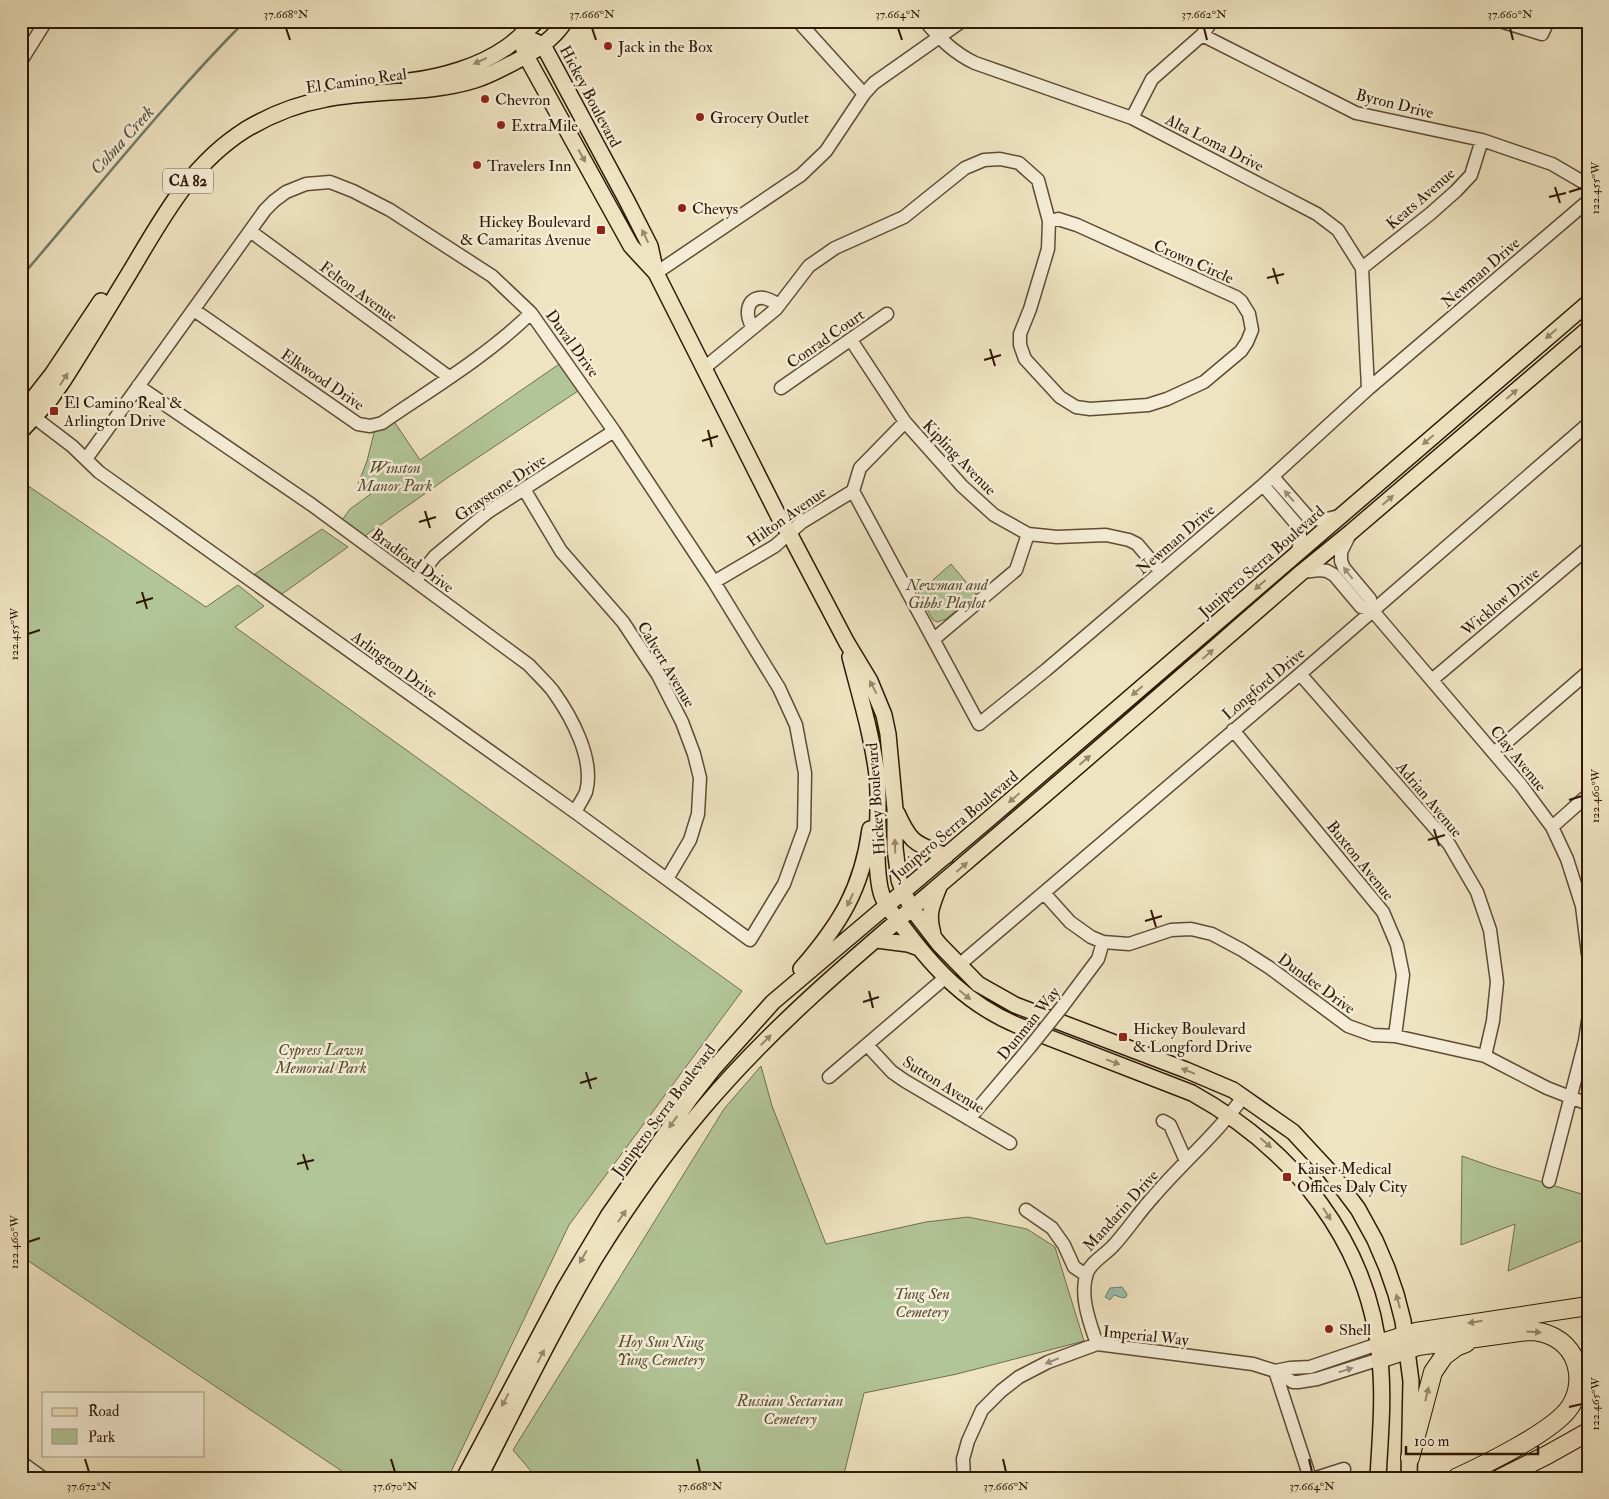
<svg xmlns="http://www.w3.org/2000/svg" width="1609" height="1499" font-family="'IM FELL Double Pica',serif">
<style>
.green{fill:#b2c598;stroke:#706f4f}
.water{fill:#9abfae;stroke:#6f7d6b}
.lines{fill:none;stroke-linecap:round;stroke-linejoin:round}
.stream{stroke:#6f7d6b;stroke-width:2.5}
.minor-casing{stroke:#5e4c35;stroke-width:15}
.major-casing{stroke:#2e1906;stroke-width:18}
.highway-casing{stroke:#2e1906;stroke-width:20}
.minor{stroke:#f5edd7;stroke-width:12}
.major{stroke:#efe4c1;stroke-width:15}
.highway{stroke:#efe4c1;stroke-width:18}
.minor-bridge-casing{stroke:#5e4c35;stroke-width:15;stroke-linecap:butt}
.minor-bridge{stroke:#f5edd7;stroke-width:12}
.oneway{fill:#98896d}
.oneway2{fill:#9b8e79}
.ticks{fill:none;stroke:#2e1906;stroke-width:2}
.poi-dot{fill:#8f2418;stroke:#f5edd7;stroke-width:2}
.labels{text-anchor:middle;stroke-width:5;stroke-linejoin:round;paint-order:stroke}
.shield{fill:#f5edd7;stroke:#6a5945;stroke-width:1}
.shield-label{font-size:15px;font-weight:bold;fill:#2e1906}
.poi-label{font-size:16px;fill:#2e1906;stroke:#f5edd7;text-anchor:start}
.street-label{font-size:16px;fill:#2e1906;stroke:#f5edd7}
.park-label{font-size:16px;font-style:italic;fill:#564d32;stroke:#f5edd7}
.water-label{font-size:18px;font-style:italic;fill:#545341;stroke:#f5edd7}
.neatline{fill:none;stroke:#2e1906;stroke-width:2}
.ticks-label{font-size:12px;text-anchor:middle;fill:#2e1906}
</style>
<rect width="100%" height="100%" fill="#efe4c1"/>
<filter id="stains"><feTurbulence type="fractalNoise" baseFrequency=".004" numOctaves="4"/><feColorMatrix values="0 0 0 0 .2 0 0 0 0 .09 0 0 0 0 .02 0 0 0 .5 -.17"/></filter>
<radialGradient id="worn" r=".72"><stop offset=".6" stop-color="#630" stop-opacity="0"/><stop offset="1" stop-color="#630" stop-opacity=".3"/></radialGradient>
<path class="green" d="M565 360 584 387 450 476 359 540 342 520 350 509 371 494 358 484 367 461 376 425 391 417 420 460Z
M21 481 206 607 238 585 264 606 235 627 742 991 569 1225 448 1478H352L21 1256Z
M322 529 348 547 282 594 255 574Z
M951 564 976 594 946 619 937 622 933 620 918 593Z
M761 1066 772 1106 826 1244 926 1222 968 1217 1027 1229 1055 1247 1084 1341 957 1374 864 1393 843 1478H537L513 1450 724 1109Z
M1462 1156 1496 1168 1588 1196V1238L1508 1271 1515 1224 1461 1245Z"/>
<path class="water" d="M1122 1287 1127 1294 1126 1297 1123 1298 1114 1295 1110 1300 1105 1297 1110 1288Z"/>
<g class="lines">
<path class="stream" d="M21 277C95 191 165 102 245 21"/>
<g class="minor-casing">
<path id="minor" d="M798 21 864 94
M925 21C940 39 954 53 975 63L1132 118 1317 214 1338 230 1362 268 1368 389
M1500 21 1542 34 1548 21
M1202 35 1356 113 1482 140 1552 164 1588 185
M21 61 46 21
M1132 118 1152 79 1202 35 1212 21
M250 231 449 377
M1362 268 1430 214 1456 191 1471 175 1482 140
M656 273 801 175 826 151 864 94 874 83 962 21
M194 310 358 424 370 426 382 423C433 388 487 356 531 313
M753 328C745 317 745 296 764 298 769 299 774 302 779 305
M851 340 905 422 962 486 994 515 1028 534 1057 537 1106 535 1129 540 1137 544 1161 572
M703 369 776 309 809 266 835 248 904 217 965 168 984 160 1000 159 1019 163 1038 180 1049 221 1048 249 1030 309 1020 334V345L1025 359 1060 397 1076 407 1090 409 1148 405 1167 399 1204 382 1241 351 1247 342 1252 330 1249 314 1241 301 1236 297 1077 225 1058 219 1049 221
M138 386 312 505 529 665C537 674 546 682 553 691 571 716 595 759 586 792 583 799 578 806 575 812
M781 388 887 314
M26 411 72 446 99 472 575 812 750 940 784 884 804 829 805 773 796 725 779 688 714 582 614 431 531 313 492 276 390 210 353 191 330 182 306 184 286 192 274 201 265 210 86 459
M1273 477 1308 517C1319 522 1328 519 1339 516
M1263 485 1298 526 1301 540 1297 553
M524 489 561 551 623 622 658 675 682 722 694 754 700 778 698 814 690 840 667 879
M853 491 979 724 1046 670 1263 485 1368 389 1588 201
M1350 534 1341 552V561L1344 568 1370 599 1372 610 1521 785 1552 827 1567 859 1582 906 1588 954
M1302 572 1320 570 1327 571 1334 575 1361 607 1372 610
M415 581 435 556 488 512 614 431
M714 582 775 546 802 522 853 491 860 468 905 422
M934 639 1016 570 1028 534
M1300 674 1449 844 1477 892 1490 930 1497 982 1493 1021 1485 1056
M1433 679 1588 548
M1233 730 1383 912 1397 945 1403 975 1395 1036
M1494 753 1588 672
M1552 827 1588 795
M1044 893 1070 922 1091 937 1103 942 1129 944 1171 930 1191 929 1212 934 1242 950 1270 968 1348 1026 1373 1035 1395 1036 1485 1056 1547 1088 1588 1104
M959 965 1300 674 1588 424
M1062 1007 1098 959 1103 942
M867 1045 892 1072 905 1081 1010 1143
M829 1077 946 977
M969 1119 1030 1047
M1163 1121 1170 1125 1186 1161
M1549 1181 1585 1041 1588 1021
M1026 1210 1052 1228 1064 1245 1074 1267 1086 1275
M1097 1344C1090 1323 1079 1296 1087 1273 1091 1262 1105 1255 1113 1246 1128 1230 1139 1212 1154 1196 1183 1162 1217 1134 1243 1097
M1275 1371 1310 1478
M1275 1371 1290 1368 1310 1367 1378 1344
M21 1462 43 1478
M964 1478 963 1459 968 1441 982 1410 1001 1391 1019 1377 1048 1362 1097 1344 1253 1364 1275 1371 1293 1382H1298L1317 1379 1380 1359
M1316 1478 1344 1469"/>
</g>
<g class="major-casing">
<path id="major" d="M521 35 543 45 627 201 650 246 656 273 781 521 789 533 847 643 870 681 884 715 888 734 895 809V848L899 880 903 891 912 909 939 944 978 984 1015 1005 1186 1070 1233 1090 1293 1132 1331 1173 1358 1209 1375 1240 1387 1268 1396 1294 1403 1321 1411 1381 1409 1478
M523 47 526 56 631 246 655 272
M409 81C443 77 480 66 507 47 518 39 527 30 537 21
M21 414 53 373 101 301
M21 431 49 401 63 381C86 345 108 308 130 272 163 217 190 165 245 130 270 115 297 104 326 99 375 89 427 95 475 80 491 75 505 67 520 59 537 50 554 39 565 21
M850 657C860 696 872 735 877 775 881 813 873 851 880 888 883 904 893 914 903 927 935 970 968 1005 1019 1026L1192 1093C1293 1149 1370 1242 1380 1361 1384 1399 1380 1439 1378 1478
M897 813C911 844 915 843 946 856
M933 934C927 914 932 905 939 887
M877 940 908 944 919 948
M801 969C840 924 862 889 870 829
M464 1478 565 1288 608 1216 691 1097 713 1069 773 1002 990 818 1588 303
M479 1478C517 1404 553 1329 595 1258 628 1205 664 1154 704 1107 780 1017 874 941 963 865 1077 768 1189 670 1302 572L1351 532 1588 329"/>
</g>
<g class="highway-casing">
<path id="highway" d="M1378 1344 1416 1332 1588 1306
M1380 1359 1418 1346 1528 1331C1546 1331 1564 1339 1573 1356 1581 1372 1580 1392 1570 1407 1554 1431 1484 1465 1456 1478
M1410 1458 1433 1372 1444 1356 1456 1347 1466 1343
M1501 1478 1547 1455 1588 1432"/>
</g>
<use href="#minor" class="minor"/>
<use href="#major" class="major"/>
<use href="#highway" class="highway"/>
<g class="minor-bridge-casing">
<path id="minor-bridge" d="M1030 1047 1062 1007"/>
</g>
<use href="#minor-bridge" class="minor-bridge"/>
</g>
<defs><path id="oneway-solid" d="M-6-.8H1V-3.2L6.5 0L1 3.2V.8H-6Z" transform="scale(1.25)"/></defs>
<g class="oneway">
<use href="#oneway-solid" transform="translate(480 61) rotate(155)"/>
<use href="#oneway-solid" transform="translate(582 156) rotate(61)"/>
<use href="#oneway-solid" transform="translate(645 236) rotate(-116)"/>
<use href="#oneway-solid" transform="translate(1551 334) rotate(139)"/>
<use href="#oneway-solid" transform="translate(64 379) rotate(-57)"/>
<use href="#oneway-solid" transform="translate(1512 394) rotate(-41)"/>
<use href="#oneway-solid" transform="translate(1428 440) rotate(139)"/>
<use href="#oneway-solid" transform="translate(1388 500) rotate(-41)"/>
<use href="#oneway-solid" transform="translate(1260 585) rotate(139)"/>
<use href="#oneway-solid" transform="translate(1208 654) rotate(-41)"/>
<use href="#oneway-solid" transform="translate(873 687) rotate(-118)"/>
<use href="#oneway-solid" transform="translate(1137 691) rotate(139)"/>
<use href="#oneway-solid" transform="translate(1085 760) rotate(-41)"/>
<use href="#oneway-solid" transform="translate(1014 798) rotate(139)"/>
<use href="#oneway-solid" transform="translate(895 846) rotate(-92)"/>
<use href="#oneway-solid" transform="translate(962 867) rotate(-41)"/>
<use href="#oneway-solid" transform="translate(850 900) rotate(115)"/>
<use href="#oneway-solid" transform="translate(965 995) rotate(39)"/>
<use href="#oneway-solid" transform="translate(766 1040) rotate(-45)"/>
<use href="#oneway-solid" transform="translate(1113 1062) rotate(20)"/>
<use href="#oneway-solid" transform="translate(1188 1071) rotate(-158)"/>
<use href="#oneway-solid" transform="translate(673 1122) rotate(125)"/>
<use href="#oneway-solid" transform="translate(1266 1143) rotate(41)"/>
<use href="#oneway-solid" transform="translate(1327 1214) rotate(57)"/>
<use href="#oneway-solid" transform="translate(622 1216) rotate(-56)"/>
<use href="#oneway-solid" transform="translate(583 1257) rotate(120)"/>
<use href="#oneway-solid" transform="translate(1398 1301) rotate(-105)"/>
<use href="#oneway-solid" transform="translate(1475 1322) rotate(171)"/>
<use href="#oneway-solid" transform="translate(1534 1332) rotate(4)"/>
<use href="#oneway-solid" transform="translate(541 1356) rotate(-63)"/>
<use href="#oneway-solid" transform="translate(1427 1394) rotate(-77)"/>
<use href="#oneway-solid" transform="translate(505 1400) rotate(118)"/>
</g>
<g class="oneway2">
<use href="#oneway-solid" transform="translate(1289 496) rotate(-131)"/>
<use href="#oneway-solid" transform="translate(1348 573) rotate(-128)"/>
<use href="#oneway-solid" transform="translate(1052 1361) rotate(158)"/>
<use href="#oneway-solid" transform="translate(1346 1370) rotate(-18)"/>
</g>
<path class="ticks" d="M286 28 290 40M592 28 596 40M898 28 902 40M1204 28 1207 40M1510 28 1513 40M1555 187 1560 203M1569 192 1582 188M1549 197 1566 193M1273 268 1278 284M1267 278 1284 274M990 349 995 366M984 360 1001 355M708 430 712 447M702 441 718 436M425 511 430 528M419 522 436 517M142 592 147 609M136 603 153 598M28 634 40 630M1569 800 1582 796M1434 829 1439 846M1428 840 1445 835M1151 910 1156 927M1145 921 1162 916M869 991 873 1008M863 1002 879 997M586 1072 591 1089M580 1083 597 1078M303 1154 308 1170M297 1164 314 1160M28 1242 40 1238M1569 1407 1582 1404M85 1459 89 1472M391 1459 395 1472M697 1459 700 1472M1003 1459 1006 1472M1309 1459 1312 1472"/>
<g class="poi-dot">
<circle cx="608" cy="46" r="5"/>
<circle cx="485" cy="99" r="5"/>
<circle cx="700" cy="117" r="5"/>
<circle cx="501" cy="125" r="5"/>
<circle cx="477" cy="165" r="5"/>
<circle cx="682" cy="208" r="5"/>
<rect x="596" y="225" width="10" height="10" rx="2.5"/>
<rect x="49" y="406" width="10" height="10" rx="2.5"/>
<rect x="1118" y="1032" width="10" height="10" rx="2.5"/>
<rect x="1282" y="1172" width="10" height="10" rx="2.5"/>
<circle cx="1329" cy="1329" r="5"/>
</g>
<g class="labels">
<rect class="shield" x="163" y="168.5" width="50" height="25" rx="4"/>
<g class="shield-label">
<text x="188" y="186">CA 82</text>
</g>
<g class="poi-label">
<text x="618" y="52">Jack in the Box</text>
<text x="495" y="105">Chevron</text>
<text x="710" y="123">Grocery Outlet</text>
<text x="511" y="131">ExtraMile</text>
<text x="487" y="171">Travelers Inn</text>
<text x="692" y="214">Chevys</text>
<text x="591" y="227" text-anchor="end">Hickey Boulevard<tspan x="591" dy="18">&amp; Camaritas Avenue</tspan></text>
<text x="64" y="408">El Camino Real &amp;<tspan x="64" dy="18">Arlington Drive</tspan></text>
<text x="1133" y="1034">Hickey Boulevard<tspan x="1133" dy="18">&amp; Longford Drive</tspan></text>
<text x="1297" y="1174">Kaiser Medical<tspan x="1297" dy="18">Offices Daly City</tspan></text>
<text x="1339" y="1335">Shell</text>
</g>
<g class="street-label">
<text transform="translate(356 80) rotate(-8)" y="6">El Camino Real</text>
<text transform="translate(591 96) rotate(62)" y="6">Hickey Boulevard</text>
<text transform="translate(1395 103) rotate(14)" y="6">Byron Drive</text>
<text transform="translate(1215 142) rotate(27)" y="6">Alta Loma Drive</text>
<text transform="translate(1420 198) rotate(-41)" y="6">Keats Avenue</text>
<text transform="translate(1194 261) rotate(24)" y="6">Crown Circle</text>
<text transform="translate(1480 272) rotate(-41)" y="6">Newman Drive</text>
<text transform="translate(359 291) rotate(36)" y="6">Felton Avenue</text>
<text transform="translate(825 338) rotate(-35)" y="6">Conrad Court</text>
<text transform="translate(573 343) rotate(54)" y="6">Duval Drive</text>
<text transform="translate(323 379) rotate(34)" y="6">Elkwood Drive</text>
<text transform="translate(960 457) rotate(46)" y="6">Kipling Avenue</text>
<text transform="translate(500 487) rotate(-34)" y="6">Graystone Drive</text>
<text transform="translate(786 516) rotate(-35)" y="6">Hilton Avenue</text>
<text transform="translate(1175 539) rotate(-41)" y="6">Newman Drive</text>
<text transform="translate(413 560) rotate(36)" y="6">Bradford Drive</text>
<text transform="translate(1261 561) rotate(-41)" y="6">Junipero Serra Boulevard</text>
<text transform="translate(1500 601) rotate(-40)" y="6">Wicklow Drive</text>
<text transform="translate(395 664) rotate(36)" y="6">Arlington Drive</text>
<text transform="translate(667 664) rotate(59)" y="6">Calvert Avenue</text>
<text transform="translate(1263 683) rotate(-40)" y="6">Longford Drive</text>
<text transform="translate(1519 758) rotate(51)" y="6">Clay Avenue</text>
<text transform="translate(875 799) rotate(-94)" y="6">Hickey Boulevard</text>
<text transform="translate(1430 799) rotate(50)" y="6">Adrian Avenue</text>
<text transform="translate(954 825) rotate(-40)" y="6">Junipero Serra Boulevard</text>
<text transform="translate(1361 860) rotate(51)" y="6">Buxton Avenue</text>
<text transform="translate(1317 983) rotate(36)" y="6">Dundee Drive</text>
<text transform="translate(1028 1023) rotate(-51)" y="6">Dunman Way</text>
<text transform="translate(944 1084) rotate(32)" y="6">Sutton Avenue</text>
<text transform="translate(663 1110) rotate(-53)" y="6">Junipero Serra Boulevard</text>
<text transform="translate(1120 1210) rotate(-48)" y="6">Mandarin Drive</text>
<text transform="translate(1146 1335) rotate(6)" y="6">Imperial Way</text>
</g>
<g class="park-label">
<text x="395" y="473">Winston<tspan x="395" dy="18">Manor Park</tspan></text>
<text x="947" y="590">Newman and<tspan x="947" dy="18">Gibbs Playlot</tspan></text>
<text x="321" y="1055">Cypress Lawn<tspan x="321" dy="18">Memorial Park</tspan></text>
<text x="922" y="1299">Tung Sen<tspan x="922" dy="18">Cemetery</tspan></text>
<text x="661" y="1347">Hoy Sun Ning<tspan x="661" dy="18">Yung Cemetery</tspan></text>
<text x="790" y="1406">Russian Sectarian<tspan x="790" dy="18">Cemetery</tspan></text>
</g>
<g class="water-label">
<text transform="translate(122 140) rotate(-48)" y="6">Colma Creek</text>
</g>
</g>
<rect width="1609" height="1499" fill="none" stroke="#efe4c1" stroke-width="55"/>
<rect x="42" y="1392" width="162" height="65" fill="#f5edd7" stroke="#a59883"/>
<rect x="52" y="1408" width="25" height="8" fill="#efe4c1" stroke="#a59883"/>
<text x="88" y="1416" font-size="15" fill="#2e1906">Road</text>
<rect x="52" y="1429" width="25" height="15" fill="#b2c598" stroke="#a59883"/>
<text x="88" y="1442" font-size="15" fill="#2e1906">Park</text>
<path d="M1406 1446v8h132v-8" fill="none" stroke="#2e1906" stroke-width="2.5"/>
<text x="1414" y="1446" font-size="15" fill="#2e1906" stroke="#f5edd7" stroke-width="4" paint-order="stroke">100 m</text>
<rect x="28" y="28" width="1554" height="1444" class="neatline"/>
<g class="ticks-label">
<text x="286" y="18">37.668°N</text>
<text x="592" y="18">37.666°N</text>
<text x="898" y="18">37.664°N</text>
<text x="1204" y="18">37.662°N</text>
<text x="1510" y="18">37.660°N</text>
<text transform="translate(1595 188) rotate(-90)" y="4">122.455°W</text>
<text transform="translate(14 634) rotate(-90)" y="4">122.455°W</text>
<text transform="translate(1595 796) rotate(-90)" y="4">122.460°W</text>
<text transform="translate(14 1242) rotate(-90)" y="4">122.460°W</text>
<text transform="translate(1595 1404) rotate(-90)" y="4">122.465°W</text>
<text x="89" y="1490">37.672°N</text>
<text x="395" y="1490">37.670°N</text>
<text x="700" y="1490">37.668°N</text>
<text x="1006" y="1490">37.666°N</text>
<text x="1312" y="1490">37.664°N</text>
</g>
<rect width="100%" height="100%" filter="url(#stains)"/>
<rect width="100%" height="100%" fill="url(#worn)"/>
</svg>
